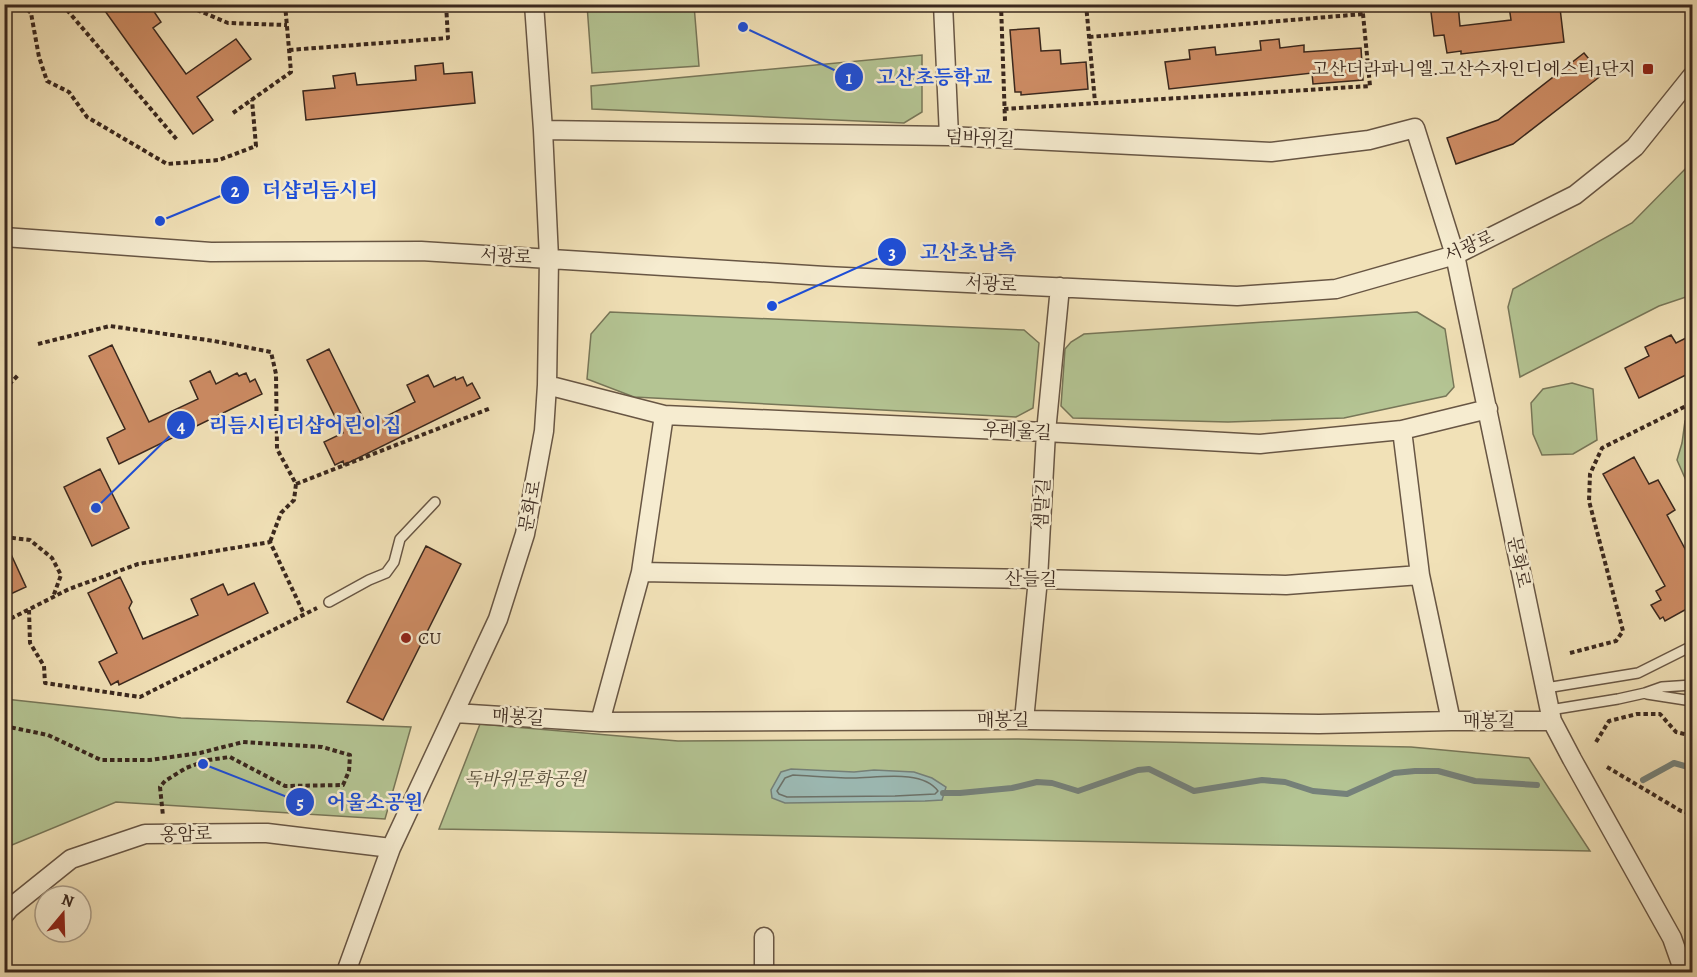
<svg xmlns="http://www.w3.org/2000/svg" width="1697" height="977" font-family="Alegreya,'Noto Serif KR',serif">
<style>
.green{fill:#b4c493;stroke:#777658;stroke-width:1.5}
.water{fill:#9dbcb7;stroke:#75817a;stroke-width:1.5}
.lines{fill:none;stroke-linecap:round;stroke-linejoin:round}
.shore{stroke:#6c726a;stroke-width:1.5}
.stream{stroke:#75817a;stroke-width:6}
.building{fill:#cc8b63;stroke:#3a281e;stroke-width:1.5}
.lane-casing{stroke:#685644;stroke-width:12}
.street-casing{stroke:#685644;stroke-width:21}
.path{stroke:#3a281e;stroke-width:4;stroke-dasharray:4.5 3;stroke-linecap:butt}
.lane{stroke:#f6ecd0;stroke-width:9}
.street{stroke:#f6ecd0;stroke-width:18}
.poi-dot{fill:#8f2418;stroke:#f6ecd0;stroke-width:2}
.labels{text-anchor:middle;stroke-width:5;stroke-linejoin:round;paint-order:stroke}
.poi-label{font-size:18px;fill:#3a281e;stroke:#f6ecd0;text-anchor:end}
.street-label{font-size:18px;fill:#3a281e;stroke:#f6ecd0}
.park-label{font-size:18px;font-style:italic;fill:#584f3b;stroke:#f6ecd0}
.leader{fill:none;stroke:#1d4ed8;stroke-width:2}
.callout-dot{fill:#1d4ed8;stroke:#f6ecd0;stroke-width:2}
.mark-label{font-size:18px;text-anchor:middle;font-weight:bold;fill:#fff}
.callout-label{font-size:20px;text-anchor:middle;font-weight:bold;fill:#1d4ed8;stroke:#f6ecd0;stroke-width:5;stroke-linejoin:round;paint-order:stroke}
</style>
<rect width="100%" height="100%" fill="#f1e1b7"/>
<filter id="stains"><feTurbulence type="fractalNoise" baseFrequency=".00333" numOctaves="4"/><feColorMatrix values="0 0 0 0 .2 0 0 0 0 .09 0 0 0 0 .02 0 0 0 .5 -.17"/></filter>
<radialGradient id="worn" r=".72"><stop offset=".6" stop-color="#630" stop-opacity="0"/><stop offset="1" stop-color="#630" stop-opacity=".3"/></radialGradient>
<path class="green" d="M587 5H694L699 66 592 73Z
M922 55V112L904 123 592 109 591 86Z
M1692 162V295L1659 306 1520 377 1508 307 1513 289 1632 223Z
M610 312 1024 330 1039 343 1033 408 1016 417 634 397 587 379 591 334Z
M1417 312 1445 329 1454 387 1446 396 1344 418 1228 422 1073 418 1061 406 1065 349 1071 342 1084 334Z
M1572 383 1593 389 1597 440 1573 454 1542 455 1533 434 1531 403 1543 389Z
M1685 421H1692V494L1677 460 1682 443Z
M5 699 181 718 411 727 385 819 116 802 12 845 5 844Z
M480 724 678 741 1018 739 1411 747 1529 758 1590 851 439 829Z"/>
<path class="water" d="M791 769 854 772 874 770 914 772 932 778 946 787 942 800 925 801 785 803 772 798 771 790 781 772Z"/>
<g class="lines">
<path class="shore" d="M793 775C813 776 833 778 853 778 877 778 922 769 938 791L935 794 895 796 787 797 779 794 777 791 785 778Z"/>
<path class="stream" d="M1643 780 1674 763 1692 768
M943 793H960L1012 788 1037 782 1052 783 1078 791 1138 770 1149 769 1194 791 1262 780 1285 782 1313 791 1347 794 1394 773 1415 771H1438L1475 781 1537 785"/>
</g>
<path class="building" d="M100 4H149L161 22 153 28 186 74 236 39 251 59 197 97 213 120 193 134Z
M1430 4H1458L1460 26 1511 20 1509 6 1537 4 1538 11 1560 8 1564 42 1461 54V51L1447 53 1444 35 1434 36Z
M1039 28 1041 51 1060 50 1061 64 1086 62 1088 89 1021 95V92H1015L1010 30Z
M1279 39 1280 48 1304 45V52L1361 48 1363 80 1313 84 1312 73 1169 89 1165 62 1190 59 1189 50 1215 47 1216 55 1261 50 1260 41Z
M1584 53 1602 75 1513 144 1456 164 1447 138 1498 120Z
M443 63 444 74 472 72 475 103 306 120 303 91 335 88 333 76 355 73 357 85 416 80 415 66Z
M1671 335 1676 343 1692 335V372L1639 398 1625 368 1649 356 1645 347Z
M112 345 149 422 198 399 190 381 210 371 216 384 237 373 239 376 246 373 250 382 255 379 262 394 119 464 107 438 125 429 89 356Z
M329 349 367 426 415 402 407 385 428 375 434 387 455 377 456 380 463 377 467 386 472 383 480 398 344 465 343 461 335 465 324 442 343 433 307 360Z
M1634 457 1649 484 1658 480 1675 510 1667 515 1692 562V606L1665 621 1663 617 1660 619 1651 605 1661 600 1656 591 1665 586 1603 474Z
M100 469 129 528 92 546 64 487Z
M4 539 26 587 4 597Z
M426 546 461 564 383 720 347 702Z
M120 577 132 602 129 608 143 639 198 615 191 599 223 584 228 595 254 583 268 613 119 685 118 681 111 685 99 662 117 653 88 593Z"/>
<g class="lines">
<g class="lane-casing">
<path id="lane" d="M329 602 369 580 386 573 394 562 400 539 435 502
M1546 688 1638 673 1692 646
M1647 694 1692 701
M1550 710 1618 699 1645 693 1662 687 1692 685"/>
</g>
<g class="street-casing">
<path id="street" d="M943 4 949 136
M543 130 949 136 1271 152 1369 140 1415 128 1455 255 1552 721 1572 759 1672 938 1684 972
M4 237 211 252 421 251 825 276 1237 296 1336 289 1455 255 1575 195 1635 147 1692 76
M547 385 664 415 1046 432 1260 444 1402 430 1488 409
M1402 430 1420 575 1451 721
M641 572 1038 579 1286 585 1420 575
M455 713 600 722 1024 720 1319 724 1451 721H1552
M1024 720 1038 579 1046 432 1060 287
M600 722 641 572 664 415
M4 915 10 908 71 859 145 834 267 833 391 848
M346 972 391 848 498 619 525 534 544 431 547 385 549 258 543 130 534 4
M764 972V937"/>
</g>
<path class="path" d="M22 4 31 13 39 57 47 81 69 92 87 117 167 164 219 160 256 146 252 100
M62 4 178 141
M183 4 228 23 287 25
M1001 4 1005 121
M1086 4 1095 102
M1089 37 1363 14
M289 50 448 38 446 4
M1004 109 1370 86 1362 4
M233 113 291 72 285 4
M38 344 110 326 214 341 271 352 276 374 277 449 296 484 294 500 281 513 270 542
M4 390 19 374
M296 484 491 408
M4 537 30 540 52 558 61 575 53 597
M29 610 30 643 44 666 45 683 140 697 317 608
M4 622 69 589 138 564 270 542 304 614
M1570 653 1616 641 1623 631 1589 501 1590 474 1602 448 1692 403
M4 726 48 735 101 760H150L200 753 243 742 322 747 350 755 349 771 343 785 285 786 230 757 208 760 186 768 165 781 160 787 163 816
M1596 742 1609 721 1637 714H1660L1676 732 1692 736
M1607 767 1681 811 1692 814"/>
<use href="#lane" class="lane"/>
<use href="#street" class="street"/>
</g>
<g class="poi-dot">
<rect x="1642" y="63" width="12" height="12" rx="3"/>
<circle cx="406" cy="638" r="6"/>
</g>
<g class="labels">
<g class="poi-label">
<text x="1636" y="75">고산더라파니엘.고산수자인디에스티1단지</text>
<text x="418" y="644" text-anchor="start">CU</text>
</g>
<g class="street-label">
<text transform="translate(980 138) rotate(3)" y="6">덤바위길</text>
<text transform="translate(1469 246) rotate(-24)" y="6">서광로</text>
<text transform="translate(506 256) rotate(3)" y="6">서광로</text>
<text transform="translate(991 284) rotate(3)" y="6">서광로</text>
<text transform="translate(1017 431) rotate(3)" y="6">우레울길</text>
<text transform="translate(1042 504) rotate(-87)" y="6">샘말길</text>
<text transform="translate(530 506) rotate(-79)" y="6">문화로</text>
<text transform="translate(1519 562) rotate(78)" y="6">문화로</text>
<text transform="translate(1031 579) rotate(1)" y="6">산들길</text>
<text transform="translate(518 717) rotate(4)" y="6">매봉길</text>
<text x="1003" y="726">매봉길</text>
<text x="1489" y="727">매봉길</text>
<text transform="translate(186 834) rotate(-1)" y="6">옹암로</text>
</g>
<g class="park-label">
<text x="525" y="785">독바위문화공원</text>
</g>
</g>
<path class="leader" d="M743 27L849 77M160 221L235 190M772 306L892 252M96 508L181 425M203 764L300 802"/>
<g class="callout-dot">
<circle cx="743" cy="27" r="6"/>
<circle cx="160" cy="221" r="6"/>
<circle cx="772" cy="306" r="6"/>
<circle cx="96" cy="508" r="6"/>
<circle cx="203" cy="764" r="6"/>
<circle cx="849" cy="77" r="15"/>
<circle cx="235" cy="190" r="15"/>
<circle cx="892" cy="252" r="15"/>
<circle cx="181" cy="425" r="15"/>
<circle cx="300" cy="802" r="15"/>
</g>
<g class="mark-label">
<text x="849" y="84">1</text>
<text x="235" y="197">2</text>
<text x="892" y="259">3</text>
<text x="181" y="432">4</text>
<text x="300" y="809">5</text>
</g>
<g class="callout-label">
<text x="934" y="84">고산초등학교</text>
<text x="320" y="197">더샵리듬시티</text>
<text x="968" y="259">고산초남측</text>
<text x="305" y="432">리듬시티더샵어린이집</text>
<text x="375" y="809">어울소공원</text>
</g>
<rect width="1697" height="977" fill="none" stroke="#f1e1b7" stroke-width="24"/>
<rect x="6" y="6" width="1685" height="965" fill="none" stroke="#3a281e" stroke-width="3"/>
<rect x="12" y="12" width="1673" height="953" fill="none" stroke="#3a281e" stroke-width="1.5"/>
<g transform="translate(63 914) rotate(19)"><circle r="28" fill="#f6ecd0" stroke="#ab9e89" stroke-width="1.5"/>
<path d="M0-4.5L10 22L0 15L-10 22Z" fill="#8f2418"/>
<text y="-9" font-size="16" font-weight="bold" text-anchor="middle" fill="#3a281e">N</text>
</g>
<rect width="100%" height="100%" filter="url(#stains)"/>
<rect width="100%" height="100%" fill="url(#worn)"/>
</svg>
